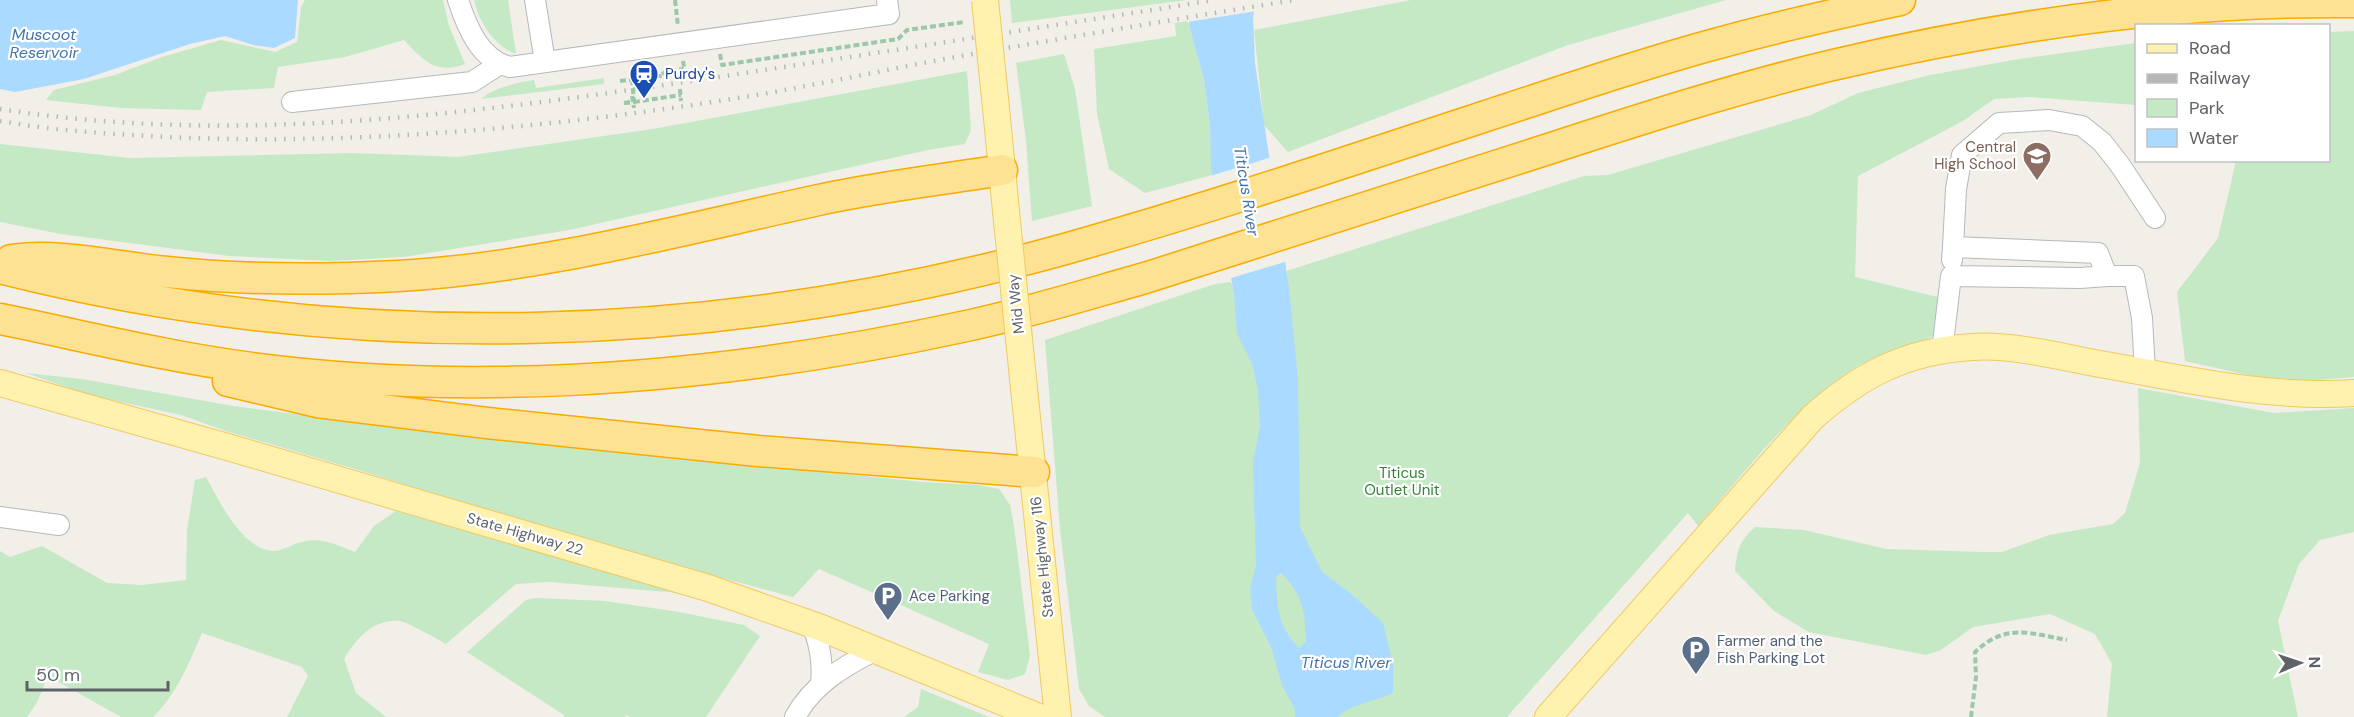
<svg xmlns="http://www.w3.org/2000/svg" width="2354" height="717" font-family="'DM Sans',sans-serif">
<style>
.green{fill:#c5e8c5}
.water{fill:#aadaff;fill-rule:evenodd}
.pier{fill:#f1efe8}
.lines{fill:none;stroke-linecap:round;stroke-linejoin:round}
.minor-casing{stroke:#b5b8bc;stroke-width:22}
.major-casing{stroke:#f2c960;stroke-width:28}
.highway-casing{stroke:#f9ab00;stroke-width:33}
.path{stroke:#9cc7a9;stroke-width:4;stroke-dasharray:6 3;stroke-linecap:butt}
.minor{stroke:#fff;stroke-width:20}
.major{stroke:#fff2af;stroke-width:26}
.highway{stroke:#fde293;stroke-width:30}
.rail{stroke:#b6b7b8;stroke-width:4.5;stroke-dasharray:1.5 8;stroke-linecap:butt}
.major-bridge-casing{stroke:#f2c960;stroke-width:28;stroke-linecap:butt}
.path-bridge{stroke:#9cc7a9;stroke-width:4;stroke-dasharray:6 3;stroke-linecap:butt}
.major-bridge{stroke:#fff2af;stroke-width:26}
.labels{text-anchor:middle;stroke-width:4.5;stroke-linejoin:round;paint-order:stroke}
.transit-label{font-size:15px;fill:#164399;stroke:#fff;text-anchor:start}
.education-label{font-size:15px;fill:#785e54;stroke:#fff;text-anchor:end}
.street-label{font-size:15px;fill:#5f6368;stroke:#fff}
.park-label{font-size:15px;fill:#348238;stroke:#fff}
.service-label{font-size:15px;fill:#4e5e75;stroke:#fff;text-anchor:start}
.water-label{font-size:16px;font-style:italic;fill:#4174aa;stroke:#fff}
</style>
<rect width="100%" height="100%" fill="#f1efe8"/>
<path class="green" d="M305 0H443L449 26 465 64C436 75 423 60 404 40L345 57 278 67 274 88 207 92 201 110 121 108 46 100 54 90 115 75 162 57 221 40 275 52 297 42 301 7Z
M474 0H508L516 54C495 47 478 21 474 0Z
M1010 0H1187L1012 23Z
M1411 0H1726L1568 45 1288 152 1264 125 1254 30Z
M1188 21 1204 80 1210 126 1212 175 1145 193 1109 169 1097 113 1094 49 1176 36 1175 23Z
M2354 31V377L2306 381 2252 376 2185 361 2177 292 2218 238 2236 161 2328 160 2329 32Z
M2136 43V105L2029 97 1994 99 1963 121 1858 176 1855 277 1938 297 1934 336C1908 347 1878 353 1853 369 1792 409 1746 471 1698 526L1688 513 1507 717H1105L1089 706 1079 689 1060 529 1045 340 1215 284 1231 282 1233 288 1584 176 1608 175 1811 115 1858 93 1930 75 2019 59Z
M1064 54 1075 89 1092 206 1032 221 1026 141 1016 63Z
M967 71 971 130 965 144 928 150 569 230 404 257 330 261 229 256 61 234 0 222V144L130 158 353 153 458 157 653 129Z
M604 78V84L481 99C495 87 516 83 534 80L536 88Z
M26 373 82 379 233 406 464 436 923 482 979 485 999 489 1010 505 1014 526 1030 656 1025 674 1008 680 978 672 989 644 819 569 793 597 606 547 355 469 226 431 181 415 89 395Z
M2138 388 2274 413 2354 408V532L2320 540 2299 564 2278 621 2298 717H2107L2112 664 2095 634 2050 614 1973 627 1941 650 1926 655 1809 632 1774 611 1735 571C1737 550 1739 542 1755 527L1804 530 1886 549 1984 552H2002L2049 535 2113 524 2125 513 2140 463Z
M206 477C220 502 243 552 276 551 283 550 291 545 298 543 320 536 334 544 355 552L374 526 396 511 570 561 703 595 550 582 516 584 446 644C437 639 408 622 399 621 373 619 356 639 344 659L356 693 386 717H287L308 676 302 667 202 633C189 663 177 694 153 717H121L48 676 37 702 27 717H0V551L10 557 42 546 107 583 142 585 186 580 187 530 195 480Z
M536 598 605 601 679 612 744 625 760 636 706 717H630L626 715 625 717H564V715L467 652 526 600Z
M921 689 989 717H904L918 707Z"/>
<path class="water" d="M0 0H298L295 38 274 48 253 45 225 36 190 44 84 79 15 92 0 89Z
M1190 0H1256L1253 17 1255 63 1289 288 1298 380 1300 527 1322 572 1349 592 1383 623 1393 664V692C1375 703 1353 702 1338 717H1295V709L1282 685 1271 647 1252 609 1250 589 1256 565 1253 461 1260 426 1258 391 1253 366 1237 333 1234 294 1211 169 1210 126 1204 80 1189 25ZM1281 573C1303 594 1305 612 1306 641L1299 648C1277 625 1277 608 1276 577Z"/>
<path class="pier" d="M1187 0H1259L1257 11 1187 22Z
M1272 157 1288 261 1228 279 1210 176Z"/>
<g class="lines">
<g class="minor-casing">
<path id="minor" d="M458 0C467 27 480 60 510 67L889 14 887 0
M535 0 545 62
M292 102 472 82 500 64
M1953 247 1956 189 1962 155 1999 123 2049 120 2082 126 2102 142 2120 165 2155 218
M1952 260 1953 247 2098 253 2107 276
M1942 351 1951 276 2080 278 2107 276H2134L2142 318 2145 372
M0 517 59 525
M812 624C820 645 823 662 821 684
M795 717C813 684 844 666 876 650"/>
</g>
<g class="major-casing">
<path id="major" d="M996 108 1006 211
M0 383 231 448 708 588 819 627 1039 717
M1025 398 1058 717
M1548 717 1813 417C1862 374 1906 351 1972 347 2006 344 2055 355 2089 362 2176 377 2264 399 2354 393"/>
</g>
<g class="highway-casing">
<path id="highway" d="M11 260C62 253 116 267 167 272 243 280 321 280 398 276 539 268 676 231 814 201 876 187 940 180 1002 170
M0 268C350 357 718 345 1065 249 1207 209 1346 162 1486 116 1563 91 1640 64 1719 43 1779 26 1840 13 1900 0
M0 319C84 336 167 357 252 368 490 399 737 376 971 325 1030 312 1088 294 1145 278 1275 237 1404 195 1533 154 1632 122 1732 89 1833 65 2003 25 2179 0 2354 2
M228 381 317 402 487 423 758 451 1034 472"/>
</g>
<path class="path" d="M675 0 678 26
M720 54 722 65 898 39 907 30 965 22
M662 74 667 71 684 69
M620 81 685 73 683 61
M680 89 681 101
M632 96 634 108
M634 102 681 95
M624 103 633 102
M1971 717 1976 677 1975 652C2006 623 2029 633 2067 640"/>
<use href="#minor" class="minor"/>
<use href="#major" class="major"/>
<use href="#highway" class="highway"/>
<path class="rail" d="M0 109C232 146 468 114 698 80 871 54 1043 27 1215 0
M0 121C62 132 126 135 190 138 371 144 553 127 732 99 802 88 870 73 939 60 1057 39 1176 19 1295 0"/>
<g class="major-bridge-casing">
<path id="major-bridge" d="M985 0 996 108
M1006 211 1025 398"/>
</g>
<path class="path-bridge" d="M624 103 634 102 632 79"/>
<use href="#major-bridge" class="major-bridge"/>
</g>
<defs>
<g id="station-pin" transform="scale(1.5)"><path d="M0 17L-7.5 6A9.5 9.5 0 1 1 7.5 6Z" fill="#1a4fb4" stroke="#fff"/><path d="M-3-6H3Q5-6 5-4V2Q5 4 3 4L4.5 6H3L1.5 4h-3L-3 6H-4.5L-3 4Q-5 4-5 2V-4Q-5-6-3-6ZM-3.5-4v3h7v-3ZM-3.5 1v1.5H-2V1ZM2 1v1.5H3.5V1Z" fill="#fff"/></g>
<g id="school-pin" transform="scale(1.5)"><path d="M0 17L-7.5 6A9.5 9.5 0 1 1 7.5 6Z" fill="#8d6e63" stroke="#fff"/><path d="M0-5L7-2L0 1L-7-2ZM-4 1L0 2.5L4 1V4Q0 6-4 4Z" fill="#fff"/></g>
<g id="parking-pin" transform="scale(1.5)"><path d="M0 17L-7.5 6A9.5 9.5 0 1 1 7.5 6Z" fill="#5c6f8a" stroke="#fff"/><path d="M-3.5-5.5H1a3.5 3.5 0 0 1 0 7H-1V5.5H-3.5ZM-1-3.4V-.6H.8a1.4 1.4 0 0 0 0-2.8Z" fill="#fff"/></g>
</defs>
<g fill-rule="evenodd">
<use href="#station-pin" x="644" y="74"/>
<use href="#school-pin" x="2037" y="156"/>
<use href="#parking-pin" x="888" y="596"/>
<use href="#parking-pin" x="1696" y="650"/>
</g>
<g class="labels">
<g class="transit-label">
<text x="665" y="79">Purdy's</text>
</g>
<g class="education-label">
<text x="2016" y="152">Central<tspan x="2016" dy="17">High School</tspan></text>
</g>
<g class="street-label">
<text transform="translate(1016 304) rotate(-96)" y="5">Mid Way</text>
<text transform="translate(525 534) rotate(16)" y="5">State Highway 22</text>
<text transform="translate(1042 557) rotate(-96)" y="5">State Highway 116</text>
</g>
<g class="park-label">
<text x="1402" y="478">Titicus<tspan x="1402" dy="17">Outlet Unit</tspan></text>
</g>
<g class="service-label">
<text x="909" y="601">Ace Parking</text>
<text x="1717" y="646">Farmer and the<tspan x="1717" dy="17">Fish Parking Lot</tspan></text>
</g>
<g class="water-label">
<text x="44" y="40">Muscoot<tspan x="44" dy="18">Reservoir</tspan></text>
<text transform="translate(1247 191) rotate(81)" y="6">Titicus River</text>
<text x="1346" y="668">Titicus River</text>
</g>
</g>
<rect x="2135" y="24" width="195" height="138" fill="#ffffff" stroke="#bfc1c3" stroke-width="1.5"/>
<rect x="2147" y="44" width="30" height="9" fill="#fff2af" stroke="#bfc1c3" stroke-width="1.5"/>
<text x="2189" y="54" font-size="18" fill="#5f6368">Road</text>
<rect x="2147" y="74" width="30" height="9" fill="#b6b7b8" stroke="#bfc1c3" stroke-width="1.5"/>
<text x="2189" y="84" font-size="18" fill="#5f6368">Railway</text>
<rect x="2147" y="99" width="30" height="18" fill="#c5e8c5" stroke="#bfc1c3" stroke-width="1.5"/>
<text x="2189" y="114" font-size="18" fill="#5f6368">Park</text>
<rect x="2147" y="129" width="30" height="18" fill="#aadaff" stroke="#bfc1c3" stroke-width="1.5"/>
<text x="2189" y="144" font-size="18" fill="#5f6368">Water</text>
<g transform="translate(2300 663) rotate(88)" stroke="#ffffff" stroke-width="4.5" paint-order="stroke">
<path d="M0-4.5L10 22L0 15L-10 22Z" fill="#5f6368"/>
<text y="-9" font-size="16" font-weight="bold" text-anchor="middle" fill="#5f6368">N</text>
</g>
<path d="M27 681v9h141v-9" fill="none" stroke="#5f6368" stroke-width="3"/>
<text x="36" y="681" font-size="18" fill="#5f6368" stroke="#ffffff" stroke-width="4.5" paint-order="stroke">50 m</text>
</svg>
